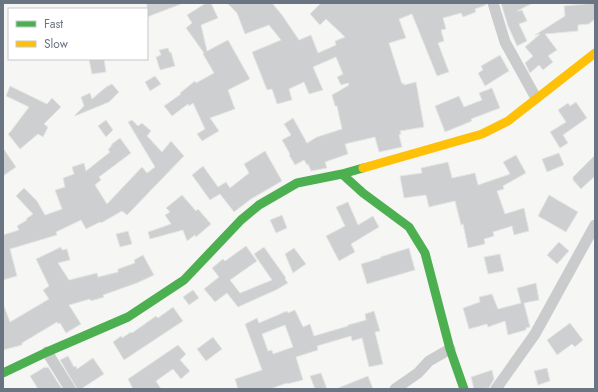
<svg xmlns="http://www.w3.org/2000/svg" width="598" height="392" font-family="Jost,sans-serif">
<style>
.building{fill:#cecfd0;stroke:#e5e5e4;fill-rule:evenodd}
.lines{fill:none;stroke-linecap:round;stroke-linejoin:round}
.street{stroke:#cacbcc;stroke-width:11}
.fast{stroke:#4caf50;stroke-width:9}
.slow{stroke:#ffc107;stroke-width:9}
</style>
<rect width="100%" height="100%" fill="#f6f6f5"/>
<path class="building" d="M147 3H181V4L147 17Z
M206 3H211L218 18 201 25 207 51 228 40 250 79 228 90 235 109 210 118 219 131 202 141 197 134 205 129 193 103 189 106 188 104 172 116 164 106 181 94 180 93 195 81 196 83 214 73 203 54 204 53 186 28 192 23 187 15Z
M227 3H272L282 15 299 40 311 35 318 53 336 45 335 41 345 37 326 19 320 25 310 14 321 3H486V5L475 9 476 12 463 17 461 13 443 18 446 29 441 30 444 41 438 43 449 72 437 76 412 14 399 19 406 38 389 43 402 84 404 83V85L416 82 424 127 400 131 401 134 399 135 402 147 379 152 375 137 345 144 348 154 325 162 327 168 311 171 308 164 307 165 304 160 295 165 289 155 290 154 282 140 291 135 284 124 293 118 307 143 317 137 342 129 337 106H335L332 95 349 85 348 83 341 85 337 77 343 74 336 57 313 67 323 90 309 94 304 82 289 89 292 100 277 104 272 89 267 90 252 52 281 40 269 25 245 34 237 13Z
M501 3H533L517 11 522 10 527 21 519 24 527 41 517 46 508 26Z
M595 3V19L589 24 578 25V31L545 34 557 50 548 56 553 62 543 70 539 65 530 73 525 63 533 56 525 47 540 34 535 35 565 16 564 6Z
M168 48 170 53 171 52 175 66 160 70 156 57 161 55 159 50Z
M500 55 509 71 485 86 478 73 483 70 481 66Z
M89 59H104L106 72 92 74Z
M155 76 161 84 150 91 145 82Z
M112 84 119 92 109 102 75 116V115L84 106 81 97 90 93 92 99 106 87Z
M10 86 47 104 52 98 61 107 44 124 48 127 43 137 38 134 20 149 8 134 11 131 29 107 6 96Z
M492 88 500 108 471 119 472 121 445 132 435 106 459 96 464 107 482 100 479 93Z
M576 102 587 118 563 135 568 143 560 148 550 132 566 122 558 110 568 103 570 106Z
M106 120 113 130 106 137 98 126Z
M132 120 138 126 142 123 151 131 147 136 162 152 171 141 184 156 127 215 122 211 101 223 100 222 86 229 81 220 56 232 57 235 10 249 17 276 3 280V235L19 230 17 226 27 220 26 219 33 214 16 196 24 188 37 201 45 215 62 209 55 190 65 187 63 178 74 174 72 167 84 163 86 171 110 152 108 150 112 145V144L120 138 131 153 99 177 101 180 95 185 107 204 142 167 147 173 155 167 128 122Z
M3 148 16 167 3 176Z
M265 151 282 181 251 199 234 212 220 194 210 200 192 175 203 166 218 187 226 182 230 188 249 173 244 164Z
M559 153 564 165 547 172 542 159Z
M516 155 526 173 503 186 504 189 497 191 505 214 524 208 529 231 514 235 512 226 493 232 494 236 484 239 485 244 468 248 463 224 461 225 455 201 429 207 426 195 404 198 400 176 422 173 421 168 448 162 452 178 475 173 478 185 510 174 503 162Z
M595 155V176L581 189 573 180V177Z
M182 195 196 211 198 209 211 224 196 237 195 235 187 241 183 230 150 239 148 232 171 224 165 215 170 212 166 208Z
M549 195 578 212 566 232 538 216Z
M348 202 358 225 373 216 379 227 351 244 355 252 339 261 326 236 345 226 336 207Z
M282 215 287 228 276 233 270 220Z
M128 231 132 244 120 247 116 234Z
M559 242 569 251 557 264 547 255Z
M246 246 257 261 230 280 240 293 272 280 254 254 264 247 286 278 285 279 288 283 276 290 238 307 227 293 215 302 204 289 219 277 212 268 223 259 225 261Z
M61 247 62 250 67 249 70 260 58 263 69 280 97 273 98 277 118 272V269L135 263 134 260 143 255 154 275 137 283 103 295 104 297 91 301 90 299 69 305 81 324 66 333 60 323 58 324 57 322 22 343V345L3 350V306H4L10 322 49 299 43 290 49 286 36 259Z
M294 248 306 264 293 273 285 254Z
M409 248 415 270 367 284 361 264 381 258 380 257Z
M500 254 504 271 488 274 484 257Z
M536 283 539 300 524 303 530 327 526 328V330L508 335 505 321 488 327 487 324 469 329 463 308 480 302 479 297 492 294 498 309 521 303 517 288Z
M193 290 199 298 189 305 183 297Z
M173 307 183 321 124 360 113 342 121 336 122 338 131 332 132 333 156 316 158 318Z
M295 310 303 327 310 324 314 336 348 326V325L366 320 365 314 374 311 380 331 375 332 383 364 369 367 362 338 352 341 351 336 317 346 318 350 296 357 303 380 287 384V383L270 389H238L235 379 262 370 245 324 257 318 259 323 287 311 288 313ZM285 325 293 347 273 354 272 350 268 351 262 334Z
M570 323 583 340 575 347 572 344 557 355 547 340Z
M213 337 222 349 206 361 197 349Z
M178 345 186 354 180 360 190 371 181 379 173 369 156 381 161 389H133L128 379Z
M68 356 74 367 76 366 77 369 93 358 104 374 81 389H77L60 360Z
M45 367 46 368 48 367 62 389H38L30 376Z
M547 368 550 381 538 385 534 371Z
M492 370 494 379 489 388 474 389 471 377Z
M321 373 327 389H315L310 376Z
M368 376 373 389H338V388Z"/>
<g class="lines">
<path class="street" d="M493 3 505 42 536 98
M47 352 70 389
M395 389 418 373 429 361 450 349
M496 389 535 334 595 225"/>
<path class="fast" d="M342 174 363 193 409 227 425 253 450 349 464 389
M3 373 47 352 128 317 184 280 241 220 259 205 297 183 342 174 363 168"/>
<path class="slow" d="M363 168 482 134 508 121 595 53"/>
</g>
<rect width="598" height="392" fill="none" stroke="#697582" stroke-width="8"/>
<rect x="8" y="8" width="140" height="52" fill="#ffffff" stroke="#c3c8cd"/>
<rect x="16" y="21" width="20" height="6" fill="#4caf50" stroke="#c3c8cd"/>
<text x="44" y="28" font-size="12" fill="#697582">Fast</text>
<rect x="16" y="41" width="20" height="6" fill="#ffc107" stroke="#c3c8cd"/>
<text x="44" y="48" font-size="12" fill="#697582">Slow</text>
</svg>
